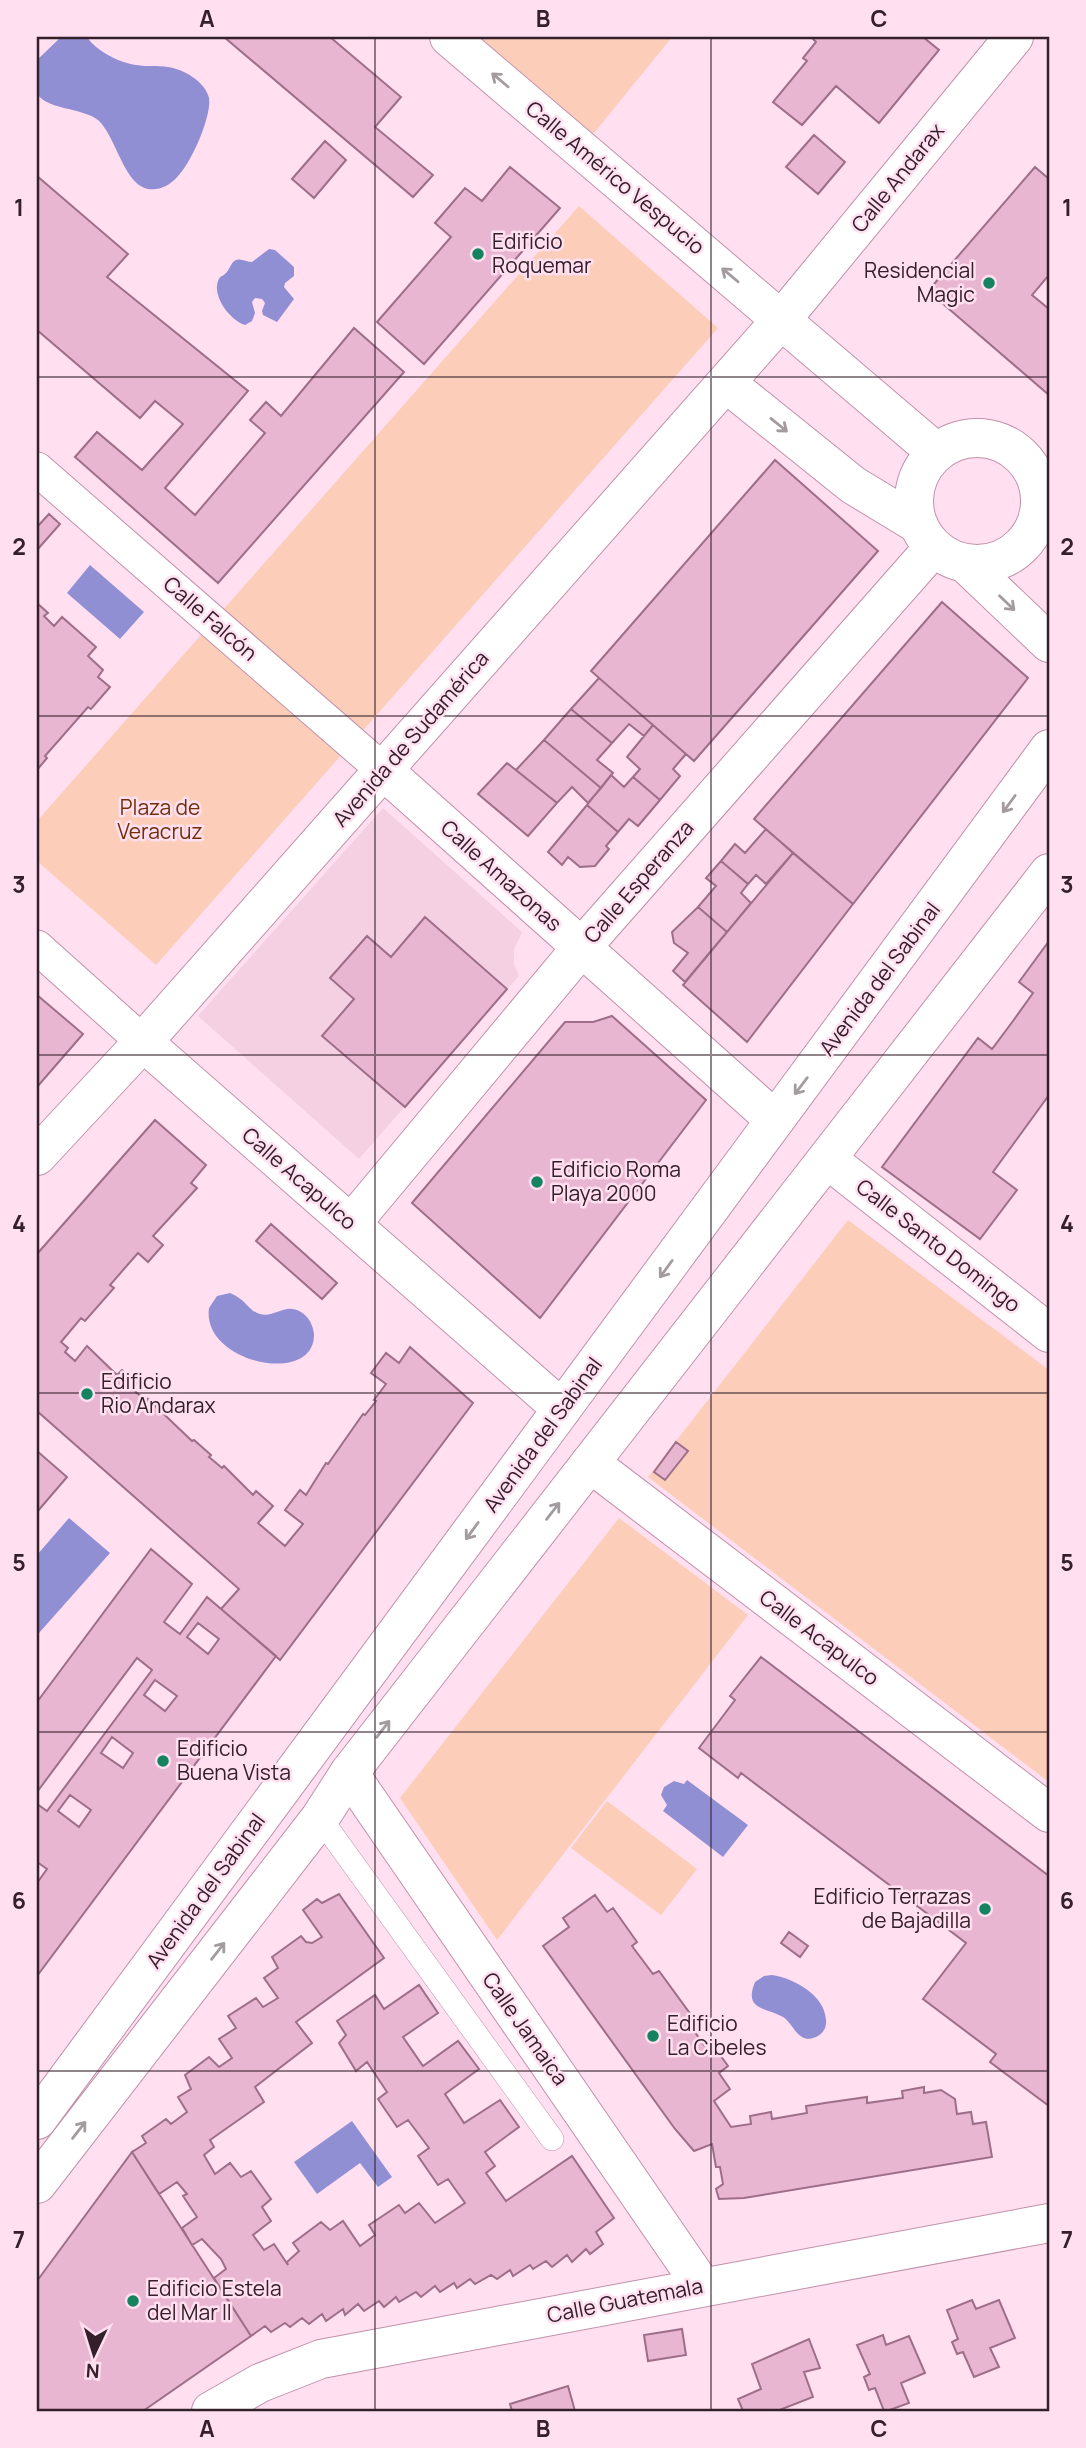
<svg xmlns="http://www.w3.org/2000/svg" width="1086" height="2448" font-family="Manrope,sans-serif">
<style>
.built{fill:#f5d0e3}
.green{fill:#fcceba}
.water{fill:#918fd4}
.building{fill:#e9b6d1;stroke:#9e6e89;stroke-width:2;fill-rule:evenodd}
.lines{fill:none;stroke-linecap:round;stroke-linejoin:round}
.service-casing{stroke:#c290ab;stroke-width:24}
.pedestrian-casing{stroke:#c290ab;stroke-width:35}
.minor-casing{stroke:#c290ab;stroke-width:40}
.tertiary-casing{stroke:#c290ab;stroke-width:40}
.service{stroke:#fff;stroke-width:23}
.pedestrian{stroke:#fff;stroke-width:33}
.minor{stroke:#fff;stroke-width:38}
.tertiary{stroke:#fff;stroke-width:38}
.oneway{stroke:#a49ba0}
.grid{fill:none;stroke:#34202b;stroke-width:2;stroke-opacity:0.55}
.poi-dot{fill:#168360;stroke:#ffdff0;stroke-width:2.5}
.labels{text-anchor:middle;stroke-width:5;stroke-linejoin:round;paint-order:stroke}
.street-label{font-size:21px;fill:#34202b;stroke:#ffdff0}
.poi-label{font-size:21px;fill:#34202b;stroke:#ffdff0;text-anchor:start}
.park-label{font-size:21px;fill:#712e07;stroke:#ffdff0}
.neatline{fill:none;stroke:#34202b;stroke-width:2.5}
.grid-label{font-size:23px;text-anchor:middle;font-weight:bold;fill:#34202b}
</style>
<rect width="100%" height="100%" fill="#ffdff0"/>
<path class="built" d="M383 808 522 932 514 950V964L519 976 359 1159 198 1016Z"/>
<path class="green" d="M449 37H672L581 149Z
M579 206 718 328 156 965 37 861V821Z
M848 1220 1049 1370V1782L648 1477Z
M619 1518 748 1615 497 1940 400 1798Z
M607 1801 697 1869 661 1915 571 1848Z"/>
<path class="water" d="M61 37H87C96 51 120 63 136 65 147 67 158 65 168 67 183 69 205 81 209 98 211 111 201 137 195 149 187 165 175 187 156 189 125 194 118 138 98 120 84 108 41 109 37 92 34 83 37 70 37 60Z
M269 249 275 250 294 267V276L285 283 284 287 294 299 277 322 263 315 262 311 265 303 262 299 255 298 252 302 255 313 252 321 245 325C231 321 212 297 218 281 221 274 221 278 226 273 230 269 231 262 236 260 241 258 247 262 252 262Z
M90 565 144 612 120 639 67 593Z
M230 1293C246 1299 248 1311 260 1314 275 1318 285 1302 301 1312 309 1317 313 1325 314 1334 315 1387 201 1363 209 1308L217 1296Z
M69 1518 110 1553 39 1633 37 1631V1555Z
M687 1780 748 1825 723 1857 663 1811 667 1805 661 1795 664 1787 674 1781 684 1784Z
M772 1975C793 1978 825 1995 826 2020 827 2027 823 2034 816 2037 798 2045 794 2024 783 2017 767 2007 743 2011 755 1982L764 1976Z
M352 2121 392 2177 378 2187 360 2163 317 2194 294 2162Z"/>
<path class="building" d="M224 37H330L401 97 375 127 433 175 413 197Z
M815 37H923L939 50 879 123 836 86 802 125 773 102 807 61 803 58 816 42 813 39Z
M814 135 845 162 818 194 786 167Z
M325 141 346 160 314 198 292 179Z
M510 167 560 208 424 364 377 322 451 237 435 223 465 188 482 201Z
M1035 167 1049 179V275L1032 295 1049 309V395L928 291Z
M37 176 128 254 107 277 248 391 165 488 195 515 265 433 250 420 266 402 281 416 354 328 404 372 218 583 75 457 97 432 142 470 183 424 155 401 140 418 37 330Z
M775 460 878 551 694 761 591 671Z
M49 514 60 524 37 550V527Z
M942 602 1028 678 853 904 754 819Z
M37 603 48 613 44 616 54 626 62 617 96 647 88 656 103 670 98 677 110 687 91 709 88 707 45 756 47 758 37 770Z
M599 678 653 725 644 736 629 724 612 743 571 709Z
M571 709 612 743 597 760 613 773 601 788 544 740Z
M653 725 686 754 673 769 680 776 660 800 633 777 640 769 627 757Z
M544 740 601 788 588 803 572 787 557 803 516 770Z
M507 763 557 803 528 836 478 794Z
M611 775 624 787 633 777 660 800 638 826 629 819 618 832 587 805Z
M587 805 618 832 606 846 609 849 595 866 580 867 568 857 562 865 548 852Z
M766 829 793 853 766 884 756 875 748 884 721 861 735 844 745 853Z
M793 853 853 904 747 1042 683 985Z
M721 861 748 884 741 893 751 903 727 932 698 907 716 886 706 878Z
M698 907 727 932 685 982 673 971 688 953 674 943 672 932Z
M425 917 507 989 405 1107 322 1036 354 999 330 978 367 936 391 957Z
M1049 941V1095L993 1172 1017 1190 980 1239 882 1167 978 1038 992 1049 1013 1021 1033 993 1019 982Z
M37 995 83 1034 37 1087Z
M612 1016 706 1100 540 1318 412 1203 565 1022H593Z
M155 1120 206 1165 191 1183 197 1188 153 1236 163 1245 148 1262 138 1253 110 1285 114 1288 85 1321 81 1318 61 1342 68 1348 65 1352 75 1361 87 1346 117 1375 122 1370 137 1383 132 1389 147 1401 148 1399 192 1441 194 1440 211 1455 209 1457 222 1468 224 1466 253 1495 256 1491 273 1506 258 1523 285 1546 303 1524 285 1510 300 1490 306 1495 326 1463 328 1464 363 1414 365 1415 376 1401 374 1400 386 1384 371 1373 386 1353 399 1363 410 1347 473 1403 280 1660 221 1609 239 1589 37 1411V1254Z
M271 1224 337 1283 322 1299 256 1241Z
M676 1442 688 1451 665 1480 654 1472Z
M37 1451 67 1477 37 1512Z
M151 1549 192 1584 164 1622 180 1634 207 1597 276 1656 37 1976V1883L47 1869 37 1862V1804L47 1811 152 1670 137 1658 37 1792V1702ZM198 1623 219 1639 208 1654 187 1637ZM155 1680 177 1696 165 1711 144 1695ZM112 1737 133 1753 123 1768 101 1753ZM70 1795 91 1810 79 1827 58 1811Z
M761 1657 1049 1876V2106L990 2062 996 2054 923 1999 966 1943 741 1773 738 1778 699 1748 735 1700 730 1696Z
M339 1894 384 1958 296 2022 312 2043 255 2087 264 2102 210 2140 214 2147 204 2155 215 2174 230 2163 241 2177 251 2171 271 2199 262 2207 271 2221 253 2235 264 2250 274 2244 288 2265 287 2262 299 2251 293 2243 321 2222 330 2230 343 2221 360 2246 375 2235 369 2225 399 2205 405 2213 419 2203 435 2223 465 2203 448 2179 438 2185 418 2156 429 2148 408 2120 397 2127 378 2099 387 2092 367 2062 356 2071 339 2043 346 2035 337 2021 375 1995 384 2009 419 1985 438 2013 403 2037 423 2066 458 2041 479 2069 445 2094 464 2123 500 2100 519 2127 485 2152 495 2166 486 2173 506 2201 572 2156 614 2218 596 2232 603 2244 590 2254 586 2249 572 2262 567 2255 552 2267 546 2261 533 2269 530 2265 513 2276 510 2270 497 2279 491 2275 475 2284 470 2279 457 2288 454 2283 440 2292 435 2286 421 2297 416 2292 399 2302 396 2297 384 2307 379 2301 364 2311 358 2304 345 2315 343 2309 326 2321 322 2314 309 2324 302 2318 290 2327 285 2323 271 2332 265 2326 251 2336 214 2278 226 2269 221 2259 202 2239 192 2245 182 2228 197 2217 183 2196 187 2194 177 2182 159 2194 132 2152 146 2143 142 2136 166 2119 171 2124 187 2112 178 2097 191 2089 185 2075 209 2057 219 2067 232 2058 219 2039 236 2028 228 2016 256 1998 263 2007 278 1998 264 1978 278 1968 272 1957 301 1936 306 1942 312 1943 322 1937 303 1910 317 1899 322 1903Z
M595 1895 607 1912 613 1908 637 1942 632 1946 653 1974 659 1971 694 2019 689 2024 710 2053 715 2048 728 2066 719 2073 730 2089 714 2101 731 2127 751 2124 750 2116 771 2112 772 2119 807 2113 806 2106 825 2103 867 2097V2103L903 2098 902 2091 924 2087V2093L941 2090 955 2099 957 2114 971 2112 973 2124 986 2122 992 2157 744 2198 719 2199 716 2189 723 2184 720 2167H716L712 2144 694 2151 675 2129 543 1946 569 1927 563 1918Z
M789 1932 808 1946 800 1957 781 1943Z
M132 2152 251 2336 143 2411H37V2281Z
M972 2300 976 2309 999 2300 1015 2338 990 2348 999 2367 974 2377 963 2352 957 2354 952 2342 958 2339 947 2310Z
M682 2329 686 2355 648 2361 644 2335Z
M883 2335 886 2345 909 2336 925 2373 901 2383 909 2403 887 2411H884L875 2388 869 2390 864 2377 870 2374 857 2345Z
M809 2339 820 2368 804 2372 813 2397 777 2411H743L738 2399 761 2389 752 2364Z
M568 2386 575 2411H512L510 2404Z"/>
<g class="lines">
<g class="service-casing">
<path id="service" d="M320 1818 552 2139"/>
</g>
<g class="pedestrian-casing">
<path id="pedestrian" d="M37 469 383 770
M37 947 143 1042"/>
</g>
<g class="minor-casing">
<path id="minor" d="M449 37 936 452
M726 383 853 485 919 525
M914 501a63 63 0 1 1 126 0a63 63 0 1 1-126 0Z
M965 563 1049 643
M383 770 775 1120
M143 1042 562 1409
M37 1156 143 1042 782 319 1014 37
M827 1159 1049 1333
M351 1224 581 948 934 547
M590 1463 1049 1813
M349 1773 702 2286
M211 2411 260 2383 321 2359 1049 2223"/>
</g>
<g class="tertiary-casing">
<path id="tertiary" d="M37 2120 1049 749
M37 2184 320 1818 349 1773 1049 873"/>
</g>
<use href="#service" class="service"/>
<use href="#pedestrian" class="pedestrian"/>
<use href="#minor" class="minor"/>
<use href="#tertiary" class="tertiary"/>
</g>
<defs><path id="oneway-shaft" d="M-6 0H5M1.5-3L5.5 0L1.5 3" fill="none" stroke-width="1.6" stroke-linecap="round" stroke-linejoin="round" transform="scale(1.75)"/></defs>
<g class="oneway">
<use href="#oneway-shaft" transform="translate(500 80) rotate(-140)"/>
<use href="#oneway-shaft" transform="translate(730 275) rotate(-140)"/>
<use href="#oneway-shaft" transform="translate(779 425) rotate(39)"/>
<use href="#oneway-shaft" transform="translate(1007 603) rotate(44)"/>
<use href="#oneway-shaft" transform="translate(1009 804) rotate(126)"/>
<use href="#oneway-shaft" transform="translate(801 1086) rotate(127)"/>
<use href="#oneway-shaft" transform="translate(666 1269) rotate(126)"/>
<use href="#oneway-shaft" transform="translate(553 1511) rotate(-52)"/>
<use href="#oneway-shaft" transform="translate(472 1531) rotate(126)"/>
<use href="#oneway-shaft" transform="translate(383 1729) rotate(-52)"/>
<use href="#oneway-shaft" transform="translate(218 1951) rotate(-52)"/>
<use href="#oneway-shaft" transform="translate(79 2130) rotate(-52)"/>
</g>
<path class="grid" d="M375 37V2411M711 37V2411M37 377H1049M37 716H1049M37 1055H1049M37 1393H1049M37 1732H1049M37 2071H1049"/>
<g class="poi-dot">
<circle cx="478" cy="254" r="7"/>
<circle cx="989" cy="283" r="7"/>
<circle cx="537" cy="1182" r="7"/>
<circle cx="87" cy="1394" r="7"/>
<circle cx="163" cy="1761" r="7"/>
<circle cx="985" cy="1909" r="7"/>
<circle cx="653" cy="2036" r="7"/>
<circle cx="133" cy="2301" r="7"/>
</g>
<g class="labels">
<g class="street-label">
<text transform="translate(615 178) rotate(40)" y="7">Calle Américo Vespucio</text>
<text transform="translate(898 178) rotate(-51)" y="7">Calle Andarax</text>
<text transform="translate(210 619) rotate(41)" y="7">Calle Falcón</text>
<text transform="translate(411 739) rotate(-49)" y="7">Avenida de Sudamérica</text>
<text transform="translate(501 876) rotate(42)" y="7">Calle Amazonas</text>
<text transform="translate(639 882) rotate(-49)" y="7">Calle Esperanza</text>
<text transform="translate(880 979) rotate(-53)" y="7">Avenida del Sabinal</text>
<text transform="translate(299 1179) rotate(41)" y="7">Calle Acapulco</text>
<text transform="translate(938 1246) rotate(38)" y="7">Calle Santo Domingo</text>
<text transform="translate(543 1435) rotate(-54)" y="7">Avenida del Sabinal</text>
<text transform="translate(819 1638) rotate(37)" y="7">Calle Acapulco</text>
<text transform="translate(206 1891) rotate(-54)" y="7">Avenida del Sabinal</text>
<text transform="translate(525 2029) rotate(55)" y="7">Calle Jamaica</text>
<text transform="translate(625 2301) rotate(-11)" y="7">Calle Guatemala</text>
</g>
<g class="poi-label">
<text x="492" y="249">Edificio<tspan x="492" dy="24">Roquemar</tspan></text>
<text x="975" y="278" text-anchor="end">Residencial<tspan x="975" dy="24">Magic</tspan></text>
<text x="551" y="1177">Edificio Roma<tspan x="551" dy="24">Playa 2000</tspan></text>
<text x="101" y="1389">Edificio<tspan x="101" dy="24">Rio Andarax</tspan></text>
<text x="177" y="1756">Edificio<tspan x="177" dy="24">Buena Vista</tspan></text>
<text x="971" y="1904" text-anchor="end">Edificio Terrazas<tspan x="971" dy="24">de Bajadilla</tspan></text>
<text x="667" y="2031">Edificio<tspan x="667" dy="24">La Cibeles</tspan></text>
<text x="147" y="2296">Edificio Estela<tspan x="147" dy="24">del Mar II</tspan></text>
</g>
<g class="park-label">
<text x="160" y="815">Plaza de<tspan x="160" dy="24">Veracruz</tspan></text>
</g>
</g>
<rect width="1086" height="2448" fill="none" stroke="#ffdff0" stroke-width="77"/>
<g transform="translate(94 2354) rotate(184)" stroke="#ffdff0" stroke-width="5" paint-order="stroke">
<path d="M0-5L12 26L0 18L-12 26Z" fill="#34202b"/>
<text y="-10" font-size="19" font-weight="bold" text-anchor="middle" fill="#34202b">N</text>
</g>
<rect x="38" y="38" width="1010" height="2372" class="neatline"/>
<g class="grid-label">
<text x="207" y="27">A</text>
<text x="543" y="27">B</text>
<text x="879" y="27">C</text>
<text x="19" y="216">1</text>
<text x="1067" y="216">1</text>
<text x="19" y="555">2</text>
<text x="1067" y="555">2</text>
<text x="19" y="893">3</text>
<text x="1067" y="893">3</text>
<text x="19" y="1232">4</text>
<text x="1067" y="1232">4</text>
<text x="19" y="1571">5</text>
<text x="1067" y="1571">5</text>
<text x="19" y="1909">6</text>
<text x="1067" y="1909">6</text>
<text x="19" y="2248">7</text>
<text x="1067" y="2248">7</text>
<text x="207" y="2437">A</text>
<text x="543" y="2437">B</text>
<text x="879" y="2437">C</text>
</g>
</svg>
